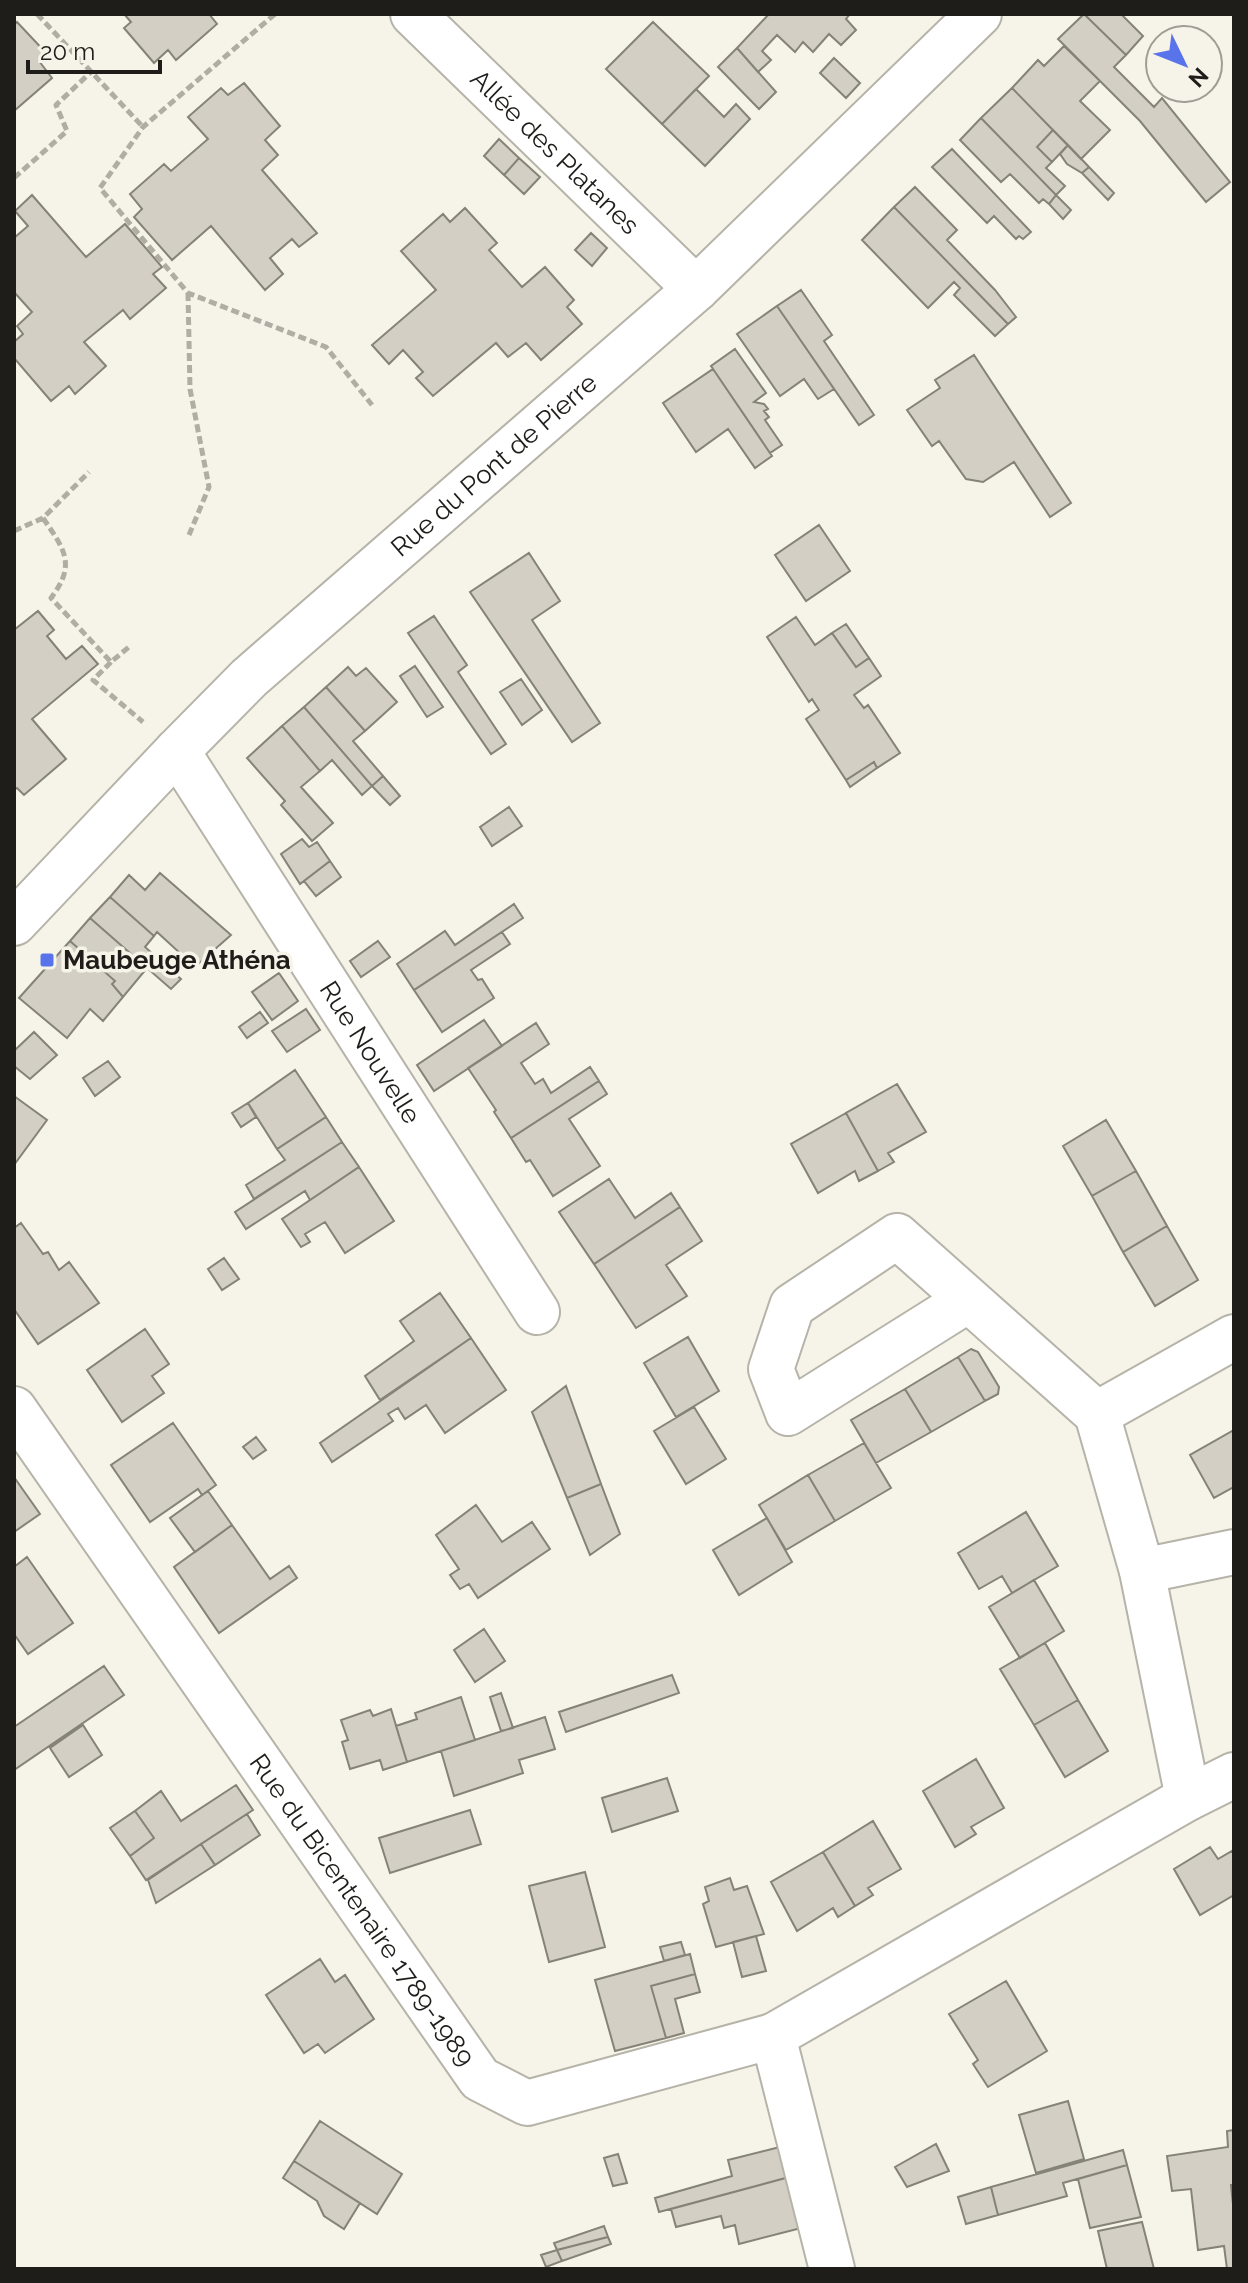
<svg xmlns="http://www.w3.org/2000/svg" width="1248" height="2283" font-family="Raleway,sans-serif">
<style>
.building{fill:#d3cfc5;stroke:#858278;stroke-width:2}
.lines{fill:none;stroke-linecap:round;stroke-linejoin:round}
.minor-casing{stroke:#b6b3a8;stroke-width:48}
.path{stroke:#afada4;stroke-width:5;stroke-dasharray:8 4;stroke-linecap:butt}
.minor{stroke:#fff;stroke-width:44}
.poi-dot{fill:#5974ea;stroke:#f6f3e8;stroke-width:3}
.labels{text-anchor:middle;stroke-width:7;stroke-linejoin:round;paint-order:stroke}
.street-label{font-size:26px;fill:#1f1d1a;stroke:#f6f3e8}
.poi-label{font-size:26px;font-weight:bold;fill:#1f1d1a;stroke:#f6f3e8;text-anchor:start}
</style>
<rect width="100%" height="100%" fill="#f6f3e8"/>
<path class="building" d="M124 14H209L217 24 176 60 168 50 154 63 124 28 131 22Z
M769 14H850L846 19 856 30 841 45 829 34 813 52 803 42 795 52 777 35 762 51 771 60 758 72 737 48Z
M1084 14H1121L1143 36 1126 55Z
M1084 14 1126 55 1114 67 1154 107 1162 98 1230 182 1206 202 1140 121 1058 39Z
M17 22 47 54 39 61 52 78 14 111V25Z
M653 22 709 76 662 124 606 69Z
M1064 46 1100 81 1080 101 1110 130 1081 159 1012 88 1038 60 1044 66Z
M737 48 776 92 759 109 718 67Z
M834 58 860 83 846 98 820 73Z
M244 83 280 126 265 140 278 155 262 170 317 233 299 247 292 239 270 258 283 274 265 290 211 226 172 260 134 217 142 209 130 194 164 164 171 171 208 139 188 117 221 88 228 95Z
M1012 88 1053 130 1037 147 1052 162 1046 168 1065 186 1056 195 981 118Z
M696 89 724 117 736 104 750 119 705 166 662 124Z
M981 118 1056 195 1049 204 1043 199 1039 203 1010 174 1001 182 960 140Z
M1053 130 1068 145 1052 162 1037 147Z
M499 139 519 158 504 175 484 156Z
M1068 145 1089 167 1082 173 1067 164 1060 154Z
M952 149 1031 232 1023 239 1019 236 1016 239 994 216 987 223 932 167Z
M519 158 540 177 524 194 504 175Z
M1089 167 1114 193 1108 200 1082 173Z
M915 187 957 230 947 240 995 290 1016 317 1008 324 894 207Z
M32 195 86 257 125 224 162 267 153 274 166 288 130 319 123 310 84 342 106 366 75 394 69 386 51 401 14 358V342L23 334 17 326 32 312 14 292V238L28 226 15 211Z
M1056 195 1071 210 1063 219 1049 204Z
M894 207 1008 324 995 336 954 295 960 288 954 282 928 308 862 240Z
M465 208 497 243 489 250 522 287 545 267 574 300 567 307 582 324 541 360 526 343 508 357 496 343 433 396 416 378 423 372 403 350 389 364 372 345 436 290 401 251 443 214 450 222Z
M591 233 607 248 592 266 575 250Z
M801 290 832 335 824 341 874 415 859 425 777 306Z
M777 306 834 389 818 399 804 379 780 396 737 334Z
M735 349 766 393 754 402 764 404 768 409 764 411 769 417 765 420 782 445 770 453 711 366Z
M974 355 1071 503 1050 517 1014 462 983 482 966 479 939 441 932 446 907 410 940 388 935 380Z
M713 369 772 456 755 468 728 429 696 452 663 403Z
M819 525 850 571 806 601 775 555Z
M529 553 560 601 532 620 600 723 572 742 470 592Z
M38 611 54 630 47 636 66 659 82 646 98 664 32 719 66 759 24 795 17 788 14 790V630Z
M434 616 467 665 458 672 506 744 491 754 408 633Z
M796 617 815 645 832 633 856 667 869 658 881 676 854 695 864 708 868 705 900 753 877 768 874 762 846 780 806 719 819 710 812 699 809 702 767 637Z
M846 624 869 658 856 667 832 633Z
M415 666 443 707 427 717 400 676Z
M348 667 356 676 366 668 397 702 365 731 326 687Z
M521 679 542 710 522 725 500 692Z
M326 687 365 731 353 741 383 776 372 786 304 707Z
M304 707 372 786 362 795 332 760 320 771 282 726Z
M282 726 320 771 301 787 333 823 312 841 281 805 285 801 247 758Z
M874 762 877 768 850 787 846 780Z
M383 776 400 796 390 805 372 786Z
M509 807 522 826 492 846 480 827Z
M302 839 309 847 317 842 330 861 300 884 281 854Z
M330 861 341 877 316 896 304 881Z
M160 873 231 935 195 967 157 932 154 936 110 897 129 875 145 890Z
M110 897 154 936 145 947 181 979 171 989 90 918Z
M514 904 523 918 414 990 397 964 445 931 455 945Z
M90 918 147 968 123 997 112 984 115 981 70 941Z
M502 932 510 944 471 970 478 980 482 979 494 998 442 1032 414 990Z
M70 941 115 981 112 984 123 997 103 1021 90 1009 67 1038 19 998Z
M378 941 390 957 361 977 350 961Z
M279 973 298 1001 272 1020 252 992Z
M306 1009 320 1030 287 1052 272 1031Z
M260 1012 268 1023 247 1038 239 1027Z
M484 1020 502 1046 434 1091 417 1065Z
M536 1023 549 1044 521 1063 535 1084 543 1079 551 1093 590 1067 599 1081 511 1138 494 1112 496 1110 468 1068Z
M34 1032 57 1055 30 1079 14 1066V1051Z
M108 1061 120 1077 95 1096 83 1078Z
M295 1070 326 1117 277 1149 248 1103Z
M599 1081 607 1094 569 1119 600 1166 553 1196 530 1160 526 1162 511 1138Z
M897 1084 926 1132 888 1153 894 1162 878 1171 846 1113Z
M14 1096 47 1120 14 1165Z
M248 1103 256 1117 241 1127 232 1113Z
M846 1113 878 1171 859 1181 855 1171 818 1193 791 1144Z
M326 1117 342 1142 254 1199 246 1185 285 1160 277 1149Z
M1106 1120 1136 1171 1092 1196 1063 1146Z
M342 1142 359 1167 310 1200 305 1191 246 1229 235 1212Z
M359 1167 394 1221 345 1253 325 1222 305 1234 310 1242 301 1247 282 1219Z
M1136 1171 1167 1226 1123 1252 1092 1196Z
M609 1179 635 1218 671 1193 680 1207 594 1264 559 1212Z
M680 1207 702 1241 666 1265 687 1296 636 1328 594 1264Z
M21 1223 43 1254 48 1252 59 1270 69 1262 99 1303 38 1344 14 1309V1228Z
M1167 1226 1198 1280 1155 1306 1123 1252Z
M224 1258 239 1279 222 1290 208 1269Z
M440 1293 471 1338 380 1400 365 1376 414 1341 400 1321Z
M145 1329 169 1364 152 1376 164 1393 122 1422 87 1370Z
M688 1337 719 1391 676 1417 644 1363Z
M471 1338 506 1390 445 1433 426 1405 405 1419 398 1408 388 1414 393 1421 332 1462 320 1443Z
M971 1349 978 1352 999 1387 998 1394 985 1401 958 1357Z
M958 1357 985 1401 931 1432 905 1389Z
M566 1386 601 1484 567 1498 532 1412Z
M905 1389 931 1432 876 1463 851 1420Z
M694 1407 726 1459 686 1484 654 1431Z
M173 1423 216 1485 202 1495 198 1489 150 1522 111 1465Z
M1234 1430V1487L1214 1498 1190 1455Z
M256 1437 266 1450 253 1459 243 1447Z
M864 1443 891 1488 835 1521 808 1475Z
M808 1475 835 1521 786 1550 759 1505Z
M14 1477 40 1514 14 1532Z
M601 1484 620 1534 590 1555 567 1498Z
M208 1491 232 1525 195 1552 170 1518Z
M476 1505 502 1542 532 1522 550 1549 478 1598 469 1584 460 1589 450 1575 459 1569 436 1535Z
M1026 1512 1058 1566 1012 1593 1002 1576 979 1589 958 1553Z
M767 1518 792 1562 739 1595 713 1550Z
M232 1525 270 1579 289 1566 297 1578 219 1633 174 1567Z
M27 1557 73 1623 28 1654 14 1634V1567Z
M1034 1580 1064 1631 1020 1658 989 1607Z
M484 1629 505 1661 475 1682 454 1650Z
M1045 1643 1078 1700 1034 1725 1000 1669Z
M104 1666 124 1695 14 1770V1727Z
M672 1675 679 1693 566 1732 559 1712Z
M501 1693 513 1728 501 1731 490 1697Z
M461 1697 475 1740 407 1762 396 1726 417 1719 415 1713Z
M1078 1700 1108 1751 1065 1777 1034 1725Z
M391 1709 407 1762 383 1770 380 1760 350 1769 342 1742 348 1740 341 1720 370 1710 373 1716Z
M545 1717 555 1749 519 1760 523 1773 454 1796 441 1751Z
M83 1725 102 1755 69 1777 50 1748Z
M976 1759 1004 1808 971 1827 976 1834 955 1847 923 1791Z
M667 1778 678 1811 612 1832 602 1798Z
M236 1785 253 1810 146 1880 130 1856 154 1838 135 1811 161 1791 181 1821Z
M470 1810 481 1844 390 1873 379 1838Z
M135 1811 154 1838 130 1856 110 1828Z
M247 1814 260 1835 215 1865 201 1844Z
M873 1821 901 1869 868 1888 873 1895 855 1906 823 1852Z
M201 1844 215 1865 156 1903 148 1880Z
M1210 1847 1218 1859 1232 1851 1234 1855V1895L1200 1915 1174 1869Z
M823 1852 855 1906 838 1917 833 1908 797 1931 771 1882Z
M585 1872 605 1947 549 1962 529 1886Z
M730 1878 734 1890 747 1886 764 1934 716 1947 703 1904 709 1901 705 1887Z
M756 1936 766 1971 742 1977 733 1942Z
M681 1942 685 1955 664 1961 660 1947Z
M690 1954 695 1974 651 1986 666 2038 615 2051 595 1980Z
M320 1959 335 1982 345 1975 374 2019 325 2053 318 2044 304 2053 266 1995Z
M695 1974 700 1992 675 1999 684 2033 666 2038 651 1986Z
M1006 1981 1047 2051 988 2087 973 2064 978 2060 949 2014Z
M1068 2101 1084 2159 1036 2173 1019 2115Z
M320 2121 402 2174 377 2214 294 2161Z
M1234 2130V2185H1231L1234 2214V2269H1227L1224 2246 1198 2250 1191 2189 1172 2191 1167 2156 1228 2147 1227 2131Z
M936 2144 949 2171 907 2187 895 2167Z
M784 2146 793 2176 659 2212 655 2198 732 2176 728 2160Z
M1123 2150 1127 2165 1063 2183 1067 2196 998 2215 991 2187Z
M618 2154 627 2183 613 2186 604 2158Z
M294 2161 360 2203 344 2229 324 2216 317 2201 283 2178Z
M1127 2165 1141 2217 1090 2228 1078 2179Z
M793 2176 805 2227 739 2244 735 2225 724 2228 721 2216 676 2227 671 2209Z
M991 2187 998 2215 966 2224 958 2197Z
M1142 2222 1154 2269H1107L1098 2231Z
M604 2226 608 2237 557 2250 554 2243Z
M608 2237 611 2244 562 2261 557 2250Z
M557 2250 562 2261 546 2267 541 2255Z"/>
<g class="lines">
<g class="minor-casing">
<g id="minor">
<path id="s1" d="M413 14 696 289"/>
<path id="s2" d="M177 751 537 1312"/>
<path id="s3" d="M14 923 177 751 249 678 696 289 979 14"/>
<path d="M968 1300 788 1413 771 1369 792 1306 897 1236 1097 1414"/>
<path id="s4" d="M14 1409 480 2079 527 2103 773 2036 832 2269"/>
<path d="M1142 1571 1234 1552"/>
<path d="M1188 1798 1234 1775"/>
<path d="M773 2036 1188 1798 1142 1571 1097 1414 1234 1337"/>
</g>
</g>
<path class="path" d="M37 14 143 127
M275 14 143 127 100 188 188 293 326 347 372 405
M14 178 67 131 56 105 91 72
M188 293 190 389 209 487 189 535
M43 518C64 549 77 564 51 598L111 662 130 646
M14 531 43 518 89 472
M111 662 93 680 143 722"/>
<use href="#minor" class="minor"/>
</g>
<rect class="poi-dot" x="39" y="952" width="16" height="16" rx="4"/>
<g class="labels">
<g class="street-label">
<text dy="9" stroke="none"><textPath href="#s1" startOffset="198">Allée des Platanes</textPath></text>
<text dy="9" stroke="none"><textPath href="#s3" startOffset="664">Rue du Pont de Pierre</textPath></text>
<text dy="9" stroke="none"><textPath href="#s2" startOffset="358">Rue Nouvelle</textPath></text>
<text dy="9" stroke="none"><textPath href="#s4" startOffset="610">Rue du Bicentenaire 1789-1989</textPath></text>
</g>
<g class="poi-label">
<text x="63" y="969">Maubeuge Athéna</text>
</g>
</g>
<rect width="1248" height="2283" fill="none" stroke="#1f1d1a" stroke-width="32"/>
<g transform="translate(1184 64) rotate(133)"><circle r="38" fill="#f6f3e8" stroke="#a09d96" stroke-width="2"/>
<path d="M0-6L14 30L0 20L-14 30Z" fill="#5974ea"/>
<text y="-12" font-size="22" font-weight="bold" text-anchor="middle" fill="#1f1d1a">N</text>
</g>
<path d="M28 60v12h132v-12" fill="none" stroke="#1f1d1a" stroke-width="4"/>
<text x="40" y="60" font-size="24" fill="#1f1d1a" stroke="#f6f3e8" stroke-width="6" paint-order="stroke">20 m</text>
</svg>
